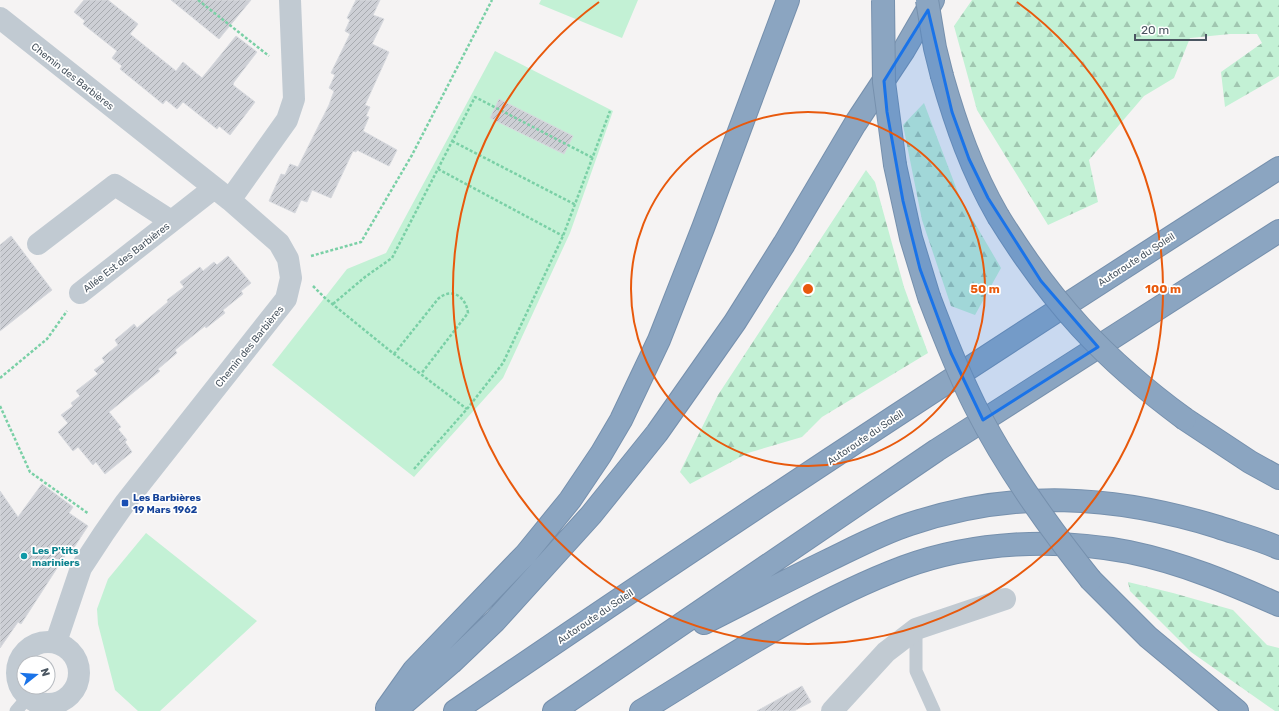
<svg xmlns="http://www.w3.org/2000/svg" width="1279" height="711" font-family="Rubik,sans-serif">
<style>
.forest{fill:url(#forest-firs)}
.green{fill:#c3f1d5}
.building{fill:url(#building-hatch);stroke:#d7d9de}
.lines{fill:none;stroke-linecap:round;stroke-linejoin:round}
.highway-casing{stroke:#7690ad;stroke-width:24}
.path{stroke:#7ad0a6;stroke-width:2.5;stroke-dasharray:3 2;stroke-linecap:butt}
.lane{stroke:#c1cad2;stroke-width:13}
.street{stroke:#c1cad2;stroke-width:22}
.highway{stroke:#8ba5c1;stroke-width:22}
.highway-bridge-casing{stroke:#7690ad;stroke-width:24;stroke-linecap:butt}
.highway-bridge{stroke:#8ba5c1;stroke-width:22}
.marked{fill:#1a73e8;fill-opacity:0.2;stroke:#1a73e8;stroke-width:3;stroke-linejoin:round}
.ring{fill:none;stroke:#e8590c;stroke-width:2}
.transit-dot{fill:#1a4fb4;stroke:#fff;stroke-width:1.5}
.culture-dot{fill:#0f9aa8;stroke:#fff;stroke-width:1.5}
.labels{text-anchor:middle;stroke-width:3.5;stroke-linejoin:round;paint-order:stroke}
.street-label{font-size:10px;fill:#4a5661;stroke:#fff}
.transit-label{font-size:10px;font-weight:bold;fill:#164399;stroke:#fff;text-anchor:start}
.culture-label{font-size:10px;font-weight:bold;fill:#0d838f;stroke:#fff;text-anchor:start}
.centre{fill:#e8590c;stroke:#fff;stroke-width:2}
.ring-label{font-size:12px;text-anchor:middle;font-weight:bold;fill:#e8590c;stroke:#fff;stroke-width:3.5;stroke-linejoin:round;paint-order:stroke}
</style>
<defs>
<pattern id="forest-firs" width="22" height="20" patternUnits="userSpaceOnUse"><rect width="22" height="20" fill="#c3f1d5"/><path d="M5 1l3.5 6h-7zM16 11l3.5 6h-7z" fill="#a0c6b0"/></pattern>
<pattern id="building-hatch" width="6" height="6" patternUnits="userSpaceOnUse"><rect width="6" height="6" fill="#cdcfd5"/><path d="M-1 1l2-2M0 6l6-6M5 7l2-2" fill="none" stroke="#a8abb0"/></pattern>
</defs>
<rect width="100%" height="100%" fill="#f5f3f3"/>
<path class="forest" d="M972 0H1279V76L1225 107 1221 72 1262 43 1257 34H1230L1190 38 1174 78 1144 96 1089 160 1098 202 1048 225 977 110 954 26Z
M924 103 960 198 1001 268 975 315 951 306 922 220 903 125Z
M866 170 875 182 904 287 928 353 822 417 802 437 748 453 690 484 680 472 718 395Z
M1128 582 1173 593 1233 610 1267 645 1279 648V711H1275L1191 652 1130 591Z"/>
<path class="green" d="M541 0H638L622 38 539 4Z
M495 51 613 111 570 233 503 378 414 477 272 365 347 269 386 253Z
M146 533 257 621 160 711H138L115 690 98 624 97 609 108 579Z"/>
<path class="building" d="M84 0H108L138 24 130 34 176 71 183 62 202 78 236 36 257 52 234 82 233 85 255 102 230 135 219 126 217 129 183 102 177 109 166 100 163 104 120 69 122 66 112 58 117 51 83 24 85 21 74 12Z
M171 0H251L219 39Z
M356 0H380L373 15 384 19 372 44 389 52 365 105 370 107 366 116 369 117 363 131 397 150 389 166 357 150 356 152 353 151 331 198 312 190 307 202 301 200 295 213 269 201 281 174 285 175 290 164 298 167 329 105 334 91 329 88 335 75 331 73 350 34 345 31 350 20 347 18Z
M499 99 573 136 564 154 490 118Z
M11 236 52 290 0 331V245Z
M228 256 251 283 241 291 243 294 223 310 225 313 206 328 205 326 175 350 177 353 158 369 160 371 109 412 121 427 118 429 127 440 125 442 132 452 105 474 96 462 93 465 78 447 73 451 58 432 68 423 61 415 73 406 71 403 80 396 76 391 98 374 94 370 105 362 102 358 118 345 115 340 134 324 137 328 168 302 167 300 184 287 180 282 200 267 203 271 214 262 217 265Z
M42 484 73 507 69 513 88 526 73 549 70 548 21 624 18 622 0 648V491L18 517Z
M802 686 811 702 794 711H757Z"/>
<g class="lines">
<g class="highway-casing">
<path id="highway" d="M942 76C956 125 972 171 998 216
M895 165 911 238 929 297
M1185 419 1250 462 1279 478
M1091 580 1148 637 1237 711
M704 623C745 602 786 581 827 561 854 548 882 533 910 524 1015 489 1114 495 1218 527 1239 534 1259 539 1279 548
M387 708 414 670 526 554 570 500 601 454 621 420 659 340 703 228 788 0
M395 711 451 663 495 621 591 515 657 433 735 322 784 244 855 124 904 50 933 0
M455 711C726 525 1002 345 1279 168
M554 711 937 450 1279 231
M641 711C726 659 811 602 904 567 975 541 1056 538 1129 552 1182 563 1230 583 1279 605"/>
</g>
<path class="path" d="M198 0 269 56
M452 141 576 205
M438 169 563 236
M311 256 361 242 412 155 492 0
M313 286 325 298 394 354 467 409
M333 304 365 277 392 258 475 97 593 158
M394 354 438 299C451 287 466 296 468 313L421 374
M0 378 47 339 67 311
M0 406 30 472 89 514
M414 469 467 409 503 363 563 236 610 111"/>
<path class="lane" d="M916 629V671L934 711
M16 711 28 697"/>
<path class="street" d="M0 18 230 200 279 243 288 259 291 278 286 299 125 503 104 533 81 568 56 642
M230 200 287 120 294 99 290 0
M38 244 115 185 171 221
M80 293 214 188
M17 673a31 31 0 1 1 62 0a31 31 0 1 1-62 0Z
M832 711 886 652 916 629 1005 599"/>
<use href="#highway" class="highway"/>
<g class="highway-bridge-casing">
<path id="highway-bridge" d="M883 0 884 82 895 165
M927 0 935 48 942 76
M998 216C1051 302 1103 359 1185 419
M929 297C943 334 957 370 975 406 1006 468 1047 525 1091 580"/>
</g>
<use href="#highway-bridge" class="highway-bridge"/>
</g>
<path class="marked" d="M928 10 952 112 969 159 988 198 1041 281 1098 347 983 420 951 353 920 269 903 201 887 112 884 81Z"/>
<g class="ring">
<circle cx="808" cy="289" r="177"/>
<path d="M1017 2A355 355 0 1 1 599 2"/>
</g>
<rect class="transit-dot" x="121" y="499" width="8" height="8" rx="2"/>
<circle class="culture-dot" cx="24" cy="556" r="4"/>
<g class="labels">
<g class="street-label">
<text transform="translate(73 76) rotate(38)" y="4">Chemin des Barbières</text>
<text transform="translate(126 257) rotate(-38)" y="4">Allée Est des Barbières</text>
<text transform="translate(1136 259) rotate(-33)" y="4">Autoroute du Soleil</text>
<text transform="translate(249 346) rotate(-51)" y="4">Chemin des Barbières</text>
<text transform="translate(865 437) rotate(-34)" y="4">Autoroute du Soleil</text>
<text transform="translate(595 616) rotate(-34)" y="4">Autoroute du Soleil</text>
</g>
<g class="transit-label">
<text x="133" y="501">Les Barbières<tspan x="133" dy="12">19 Mars 1962</tspan></text>
</g>
<g class="culture-label">
<text x="32" y="554">Les P'tits<tspan x="32" dy="12">mariniers</tspan></text>
</g>
</g>
<circle cx="808" cy="289" r="6" class="centre"/>
<g class="ring-label">
<text x="985" y="293">50 m</text>
<text x="1163" y="293">100 m</text>
</g>
<g transform="translate(36 675) rotate(73)"><circle r="19" fill="#ffffff" stroke="#b7bbc0"/>
<path d="M0-3L7 15L0 10L-7 15Z" fill="#1a73e8"/>
<text y="-6" font-size="11" font-weight="bold" text-anchor="middle" fill="#4a5661">N</text>
</g>
<path d="M1135 34v6h71v-6" fill="none" stroke="#4a5661" stroke-width="2"/>
<text x="1141" y="34" font-size="12" fill="#4a5661" stroke="#ffffff" stroke-width="3" paint-order="stroke">20 m</text>
</svg>
